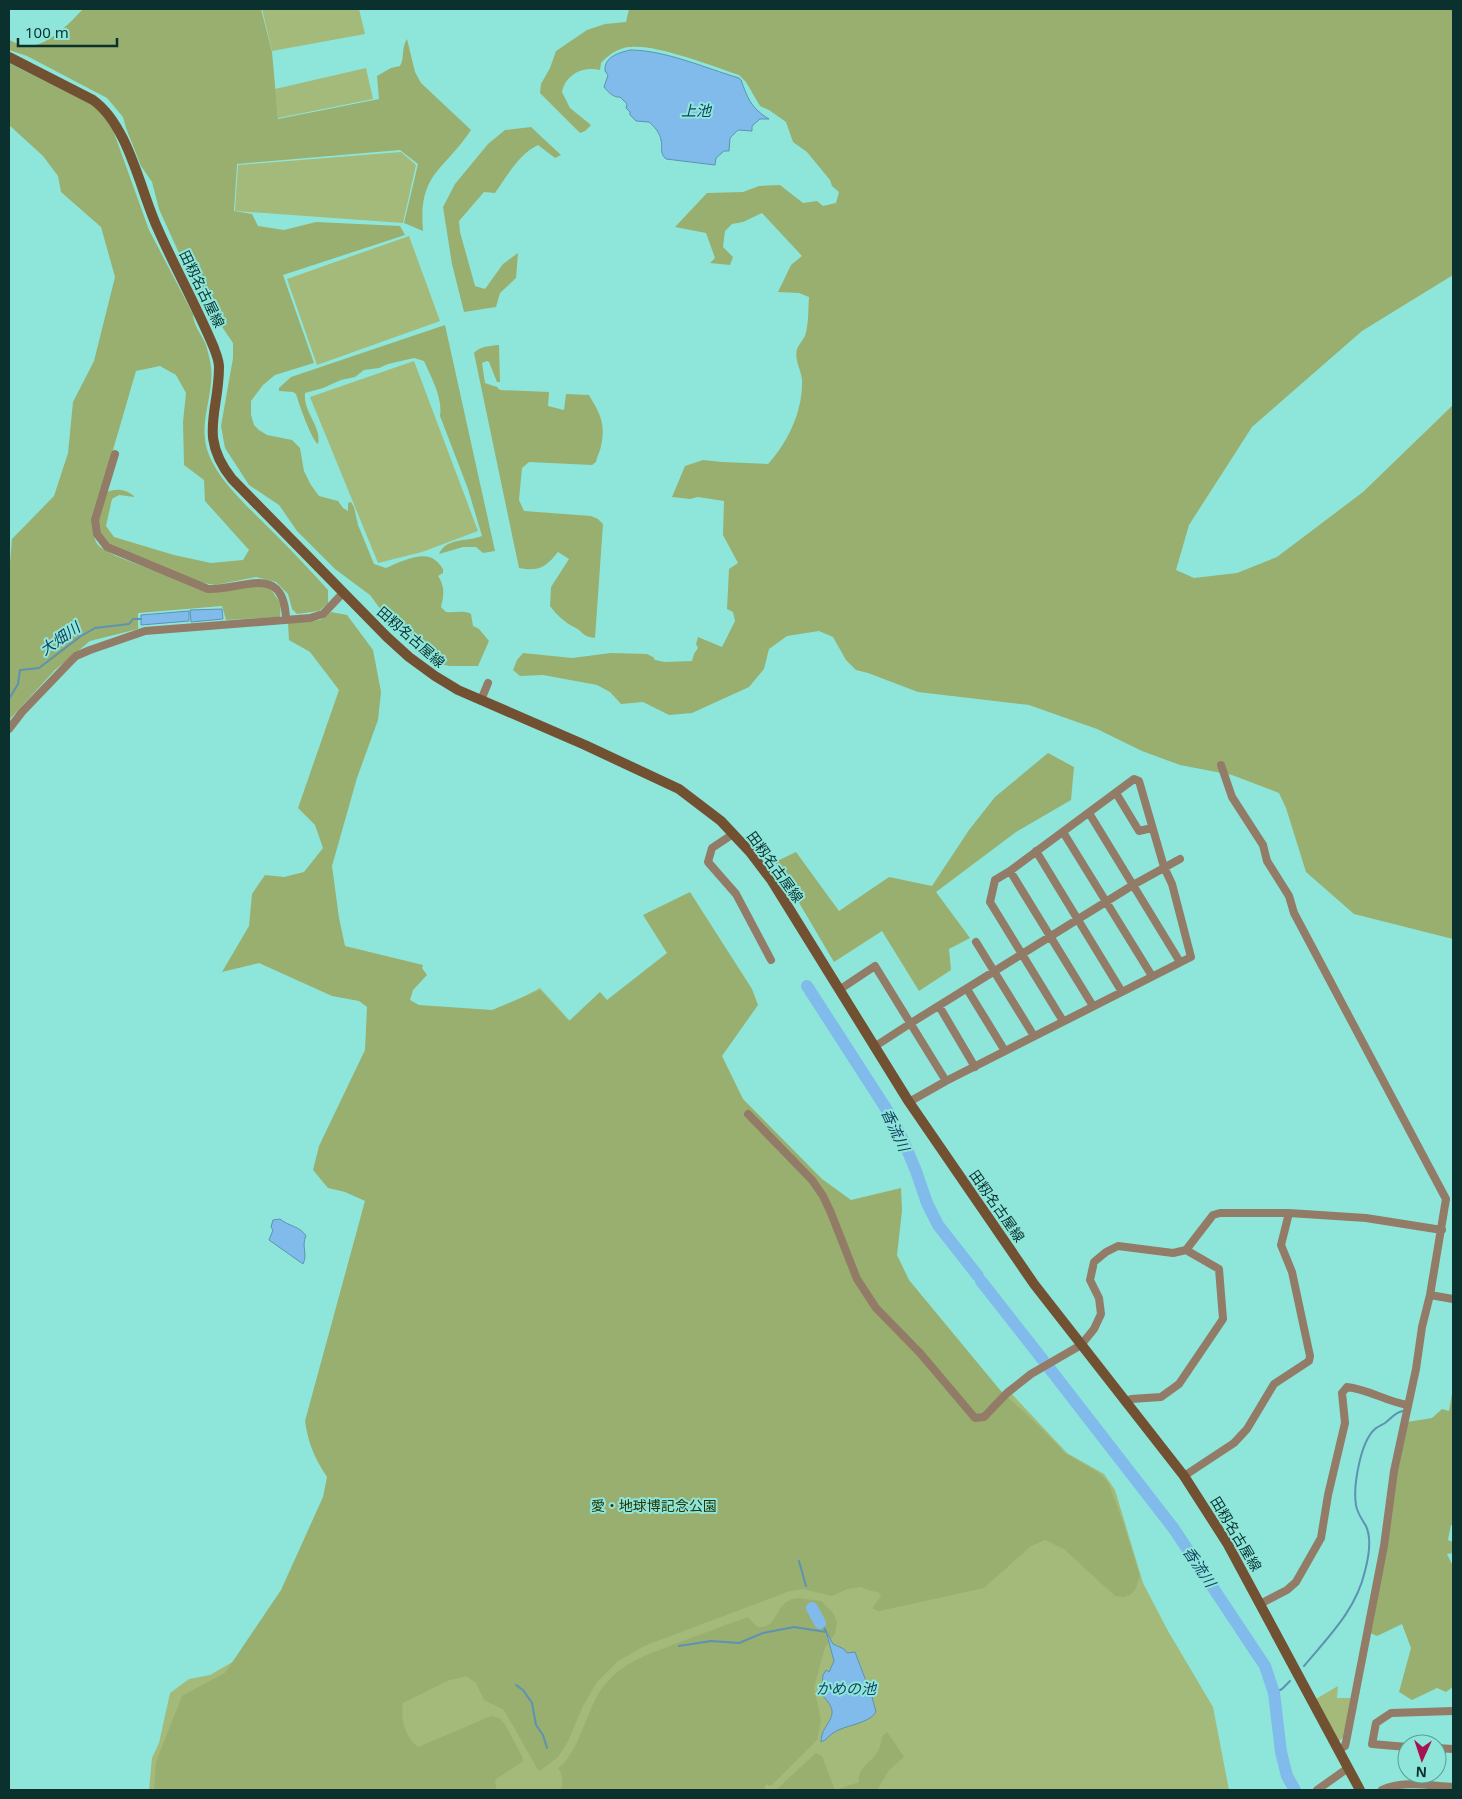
<svg xmlns="http://www.w3.org/2000/svg" width="1462" height="1799" font-family="'Noto Sans','Noto Sans JP',sans-serif">
<style>
.green{fill:#a3ba7a}
.forest{fill:#98af6f}
.water{fill:#81bbeb;stroke:#5d92b2}
.lines{fill:none;stroke-linecap:round;stroke-linejoin:round}
.stream{stroke:#5d92b2;stroke-width:2}
.river{stroke:#81bbeb;stroke-width:12}
.street{stroke:#927b67;stroke-width:8}
.secondary{stroke:#715132;stroke-width:10}
.labels{text-anchor:middle;stroke-width:4;stroke-linejoin:round;paint-order:stroke}
.street-label{font-size:14px;fill:#0a312d;stroke:#8ee6da}
.park-label{font-size:14px;fill:#273503;stroke:#8ee6da}
.water-label{font-size:15px;font-style:italic;fill:#133e5e;stroke:#8ee6da}
</style>
<rect width="100%" height="100%" fill="#8ee6da"/>
<path class="green" d="M262 9H359L365 34 272 51Z
M366 68 373 99 278 118 275 89Z
M401 152 416 165 403 223 235 211 238 165Z
M409 236 440 321 317 365 287 279Z
M414 361 478 531 422 552 378 563 310 397Z
M540 988 946 1435 1010 1392 1067 1453 1104 1474 1115 1490 1143 1583 1168 1631 1213 1707 1229 1790H149L152 1758 159 1743 170 1693 189 1679 210 1675 264 1644 288 1620 495 1012Z
M1338 1686 1337 1698H1352L1344 1737 1339 1741 1316 1699Z"/>
<path class="forest" d="M83 9H261L272 52 278 119 379 99 377 76 391 68 400 66C405 57 401 48 407 39L415 72 421 83 471 130C443 172 418 173 423 231L404 223 418 164 400 150 237 164 234 211 252 214 258 226 284 230 316 222 400 226 405 235 283 275 314 363 275 375 263 385 251 401V415L254 425 259 430 267 435 292 440 300 448 304 471 311 485 319 496 338 501 343 508 348 511V503L351 502 354 507 358 525 374 564 386 568C398 563 423 550 435 560 438 562 441 566 443 569V573L438 576C445 586 444 595 441 607L446 612C454 613 464 610 471 614L473 626 479 629 489 641 478 666H450L433 663 417 645 393 626 370 595 335 569 297 531 279 505 249 485 225 448 221 426 233 358V343L193 284 159 209 152 182 141 166 126 128 123 117 107 98 27 56 9 50V40C15 42 22 47 28 46 48 46 70 23 83 9Z
M629 9H1453V275L1362 331 1252 427 1189 525 1176 570 1194 578 1237 573 1277 557 1363 492 1453 405V939L1354 914 1306 872 1286 808 1279 793 1232 775 1180 765 1142 751 1097 729 1029 705 918 692 868 673 856 670 846 660 833 637 819 631 787 636 769 649 764 669 749 687 692 713 669 715 643 702 621 704 610 692 597 685 543 675 520 676 513 670 517 660 523 653 572 658 611 653 647 654 653 657 655 660 665 662 692 661 694 654 698 648 696 644 698 637 722 647 735 621 733 612 727 609 729 569 738 563 723 535 724 501 698 497 690 499 672 497 685 466 703 460 722 462 768 464C788 442 803 411 802 380 801 369 794 360 797 349 799 344 803 340 805 336 809 323 808 310 809 297L799 293 778 292 791 265 802 256 762 213 743 222 732 224 725 231 723 247 733 257 730 265 710 263 715 258 706 233 675 227 707 193 743 192 759 186 780 185 803 203 817 201 823 206 836 203 839 192 832 186 830 180 807 152 793 142 786 122 769 110 760 106 746 82 739 75C711 66 659 45 631 47 619 47 608 55 601 63L600 70C583 66 566 74 562 92L570 108 591 125 585 131 580 133 540 93 541 84 550 68 556 51 587 30 605 24 626 22Z
M9 63 92 105 101 113 113 130 149 230 193 314C193 325 202 335 206 345 208 352 210 360 211 367 214 391 202 415 205 439 208 474 252 510 276 535 294 553 311 571 328 590V603L319 611 297 614 292 609 288 594 276 582 256 577 215 585 198 582 110 547C90 526 98 517 107 492 117 488 126 489 135 497L119 495 112 499 106 526 114 537 174 555 211 563 243 560 249 550 205 501 204 480 184 465 183 422 186 393 176 375 160 366 136 371 92 522C95 546 95 545 116 556L206 591 257 586 270 588 281 604 280 617 226 620 222 606 138 613V629L90 641 55 670 9 720V575L12 539 54 496 68 453 73 402 94 361 115 277 101 227 61 192 58 176 43 156 9 125Z
M531 127 561 155 555 158 538 145C519 154 507 176 495 193L484 192 459 221 460 232 475 286 485 289 503 264 518 253 516 278 500 293 496 307 464 312 452 264 443 207 455 184 488 144 505 130Z
M445 325 495 551 483 553 476 547H463L439 554C447 537 467 542 482 536L468 489 440 416C443 398 431 377 424 361L414 358 388 364 379 368 364 370 355 377 341 380 323 388 305 393C303 413 322 426 318 444 311 439 299 404 296 394L293 392 279 391V388L291 377Z
M499 345 500 382H497L489 362 487 361 482 363 485 383 497 387 500 390 549 392 548 406 564 410 566 394 589 395C600 414 606 423 601 446 600 452 597 456 596 462L592 465 529 462 522 468 519 500 524 511 591 516 598 519 603 524 595 638C581 636 584 632 574 627 564 622 557 615 550 606L551 587 569 559 558 552C546 567 539 572 519 568L474 353C480 346 490 346 499 345Z
M331 612 347 615 373 650 381 692 378 720 357 778 332 866 339 918 345 946 423 965 422 968 427 975 413 990 410 1000 419 1005 492 1010 540 990 569 1021 600 992 607 1000 667 953 643 915 690 892 752 989 758 1005 722 1056 743 1099 822 1179 851 1200 901 1188 902 1211 897 1255 909 1280 1000 1390 1038 1425 1065 1453 1099 1473 1108 1482 1123 1522 1140 1576 1135 1590 1130 1595 1124 1597 1115 1596 1064 1549 1045 1540 1031 1546 984 1588 879 1611 873 1609C874 1603 879 1601 881 1595L878 1592 871 1591 861 1587 847 1589 832 1596 803 1589 790 1591 644 1646 617 1662 597 1682 583 1706 568 1741 558 1757 540 1771 537 1768 504 1710 484 1700 476 1683 466 1676 447 1681 403 1703C400 1718 405 1738 418 1747L491 1716 499 1718 504 1723 523 1758 522 1762 496 1779 495 1783 497 1790H154L156 1762 182 1696 225 1673 281 1590 323 1497 327 1477C315 1459 308 1443 305 1421L365 1201 345 1192 328 1188 313 1170 319 1146 365 1050 367 1007 359 1001 332 996 259 963 222 972 249 926 252 894 265 875 284 877 304 872 323 848 315 825 298 808 339 690 310 652 289 640 288 623 320 620Z
M1048 753 1074 767 1071 800 1016 832 936 892 970 938 949 949 951 970 919 991 882 931 834 962 775 862 796 852 839 911 889 877 932 886 969 830 995 797Z
M1453 1388V1525H1451L1448 1540 1453 1542V1553L1447 1554 1452 1564H1453V1687L1446 1692 1437 1688 1412 1700 1399 1692 1411 1648 1402 1624 1377 1636 1370 1633 1396 1471 1407 1422 1432 1418 1442 1409 1449 1411Z
M797 1598 821 1601 833 1613 837 1622 835 1634 825 1647 814 1688 821 1720 817 1740 771 1786 766 1784 764 1790H561C564 1782 563 1775 558 1768 579 1753 586 1711 602 1688 623 1661 650 1654 680 1642 702 1634 723 1626 745 1618L748 1617 757 1627C775 1629 775 1612 785 1603 789 1600 792 1599 797 1598Z
M887 1732 904 1757 889 1770 877 1790H836L859 1782C857 1767 874 1761 879 1749 883 1742 879 1737 887 1732Z
M816 1753 822 1756 835 1790H776Z"/>
<path class="water" d="M630 50C665 50 705 68 739 78L741 80C748 99 751 108 769 119H760L752 126V131L738 130 730 138 729 151H724L716 158 715 165 666 159C659 153 663 147 661 140 660 133 654 126 649 122L636 121 630 115V112L626 108 627 104 620 97C614 98 608 92 604 87L608 75 605 71C604 57 618 53 630 50Z
M222 609 223 619 191 622 190 610Z
M189 611V621L141 625V615Z
M280 1219C288 1226 300 1226 306 1236 301 1246 308 1254 303 1264L269 1240 273 1230 271 1227 273 1220Z
M826 1631 833 1644 844 1649 847 1653 855 1652 872 1697 876 1712C869 1724 844 1725 833 1733 828 1736 827 1740 821 1742 821 1721 846 1718 821 1694L823 1675 826 1670 829 1672 834 1661Z"/>
<g class="lines">
<path class="stream" d="M9 699 18 684 20 670 39 668 81 636 95 628 129 624 133 619H141
M799 1561 806 1586
M822 1625 826 1631
M679 1646 711 1641 739 1643 763 1633 794 1627 826 1632
M1304 1666C1329 1636 1356 1610 1365 1571 1369 1556 1372 1539 1366 1526 1362 1519 1357 1513 1356 1505 1353 1487 1360 1442 1375 1429 1377 1427 1382 1425 1385 1423 1391 1419 1395 1412 1403 1411
M516 1685 523 1690 532 1703 536 1725 543 1735 547 1748
M1274 1693 1282 1689 1290 1681"/>
<path class="river" d="M807 986 887 1110 903 1140 916 1171 927 1203 938 1225 978 1276
M981 1281 1043 1360
M1050 1369 1174 1529 1265 1666 1274 1693 1281 1752 1287 1776 1295 1790
M812 1608 820 1623"/>
<path class="street" d="M115 454 95 520 97 534 107 547 208 589C243 590 284 562 286 619
M481 700 488 683
M9 729 22 712 69 663 76 656 90 650 145 631 310 618 323 614 343 593
M1221 765 1232 797 1263 845 1267 861 1289 896 1294 913 1446 1199 1430 1295 1422 1327 1416 1369 1394 1471 1384 1546 1346 1742 1345 1746 1338 1750
M1116 793 1139 831 1152 828
M1089 813 1180 962
M1063 832 1152 976
M733 834 712 848 708 862 736 894 771 960
M1036 851 1122 992
M1010 871 1093 1006
M976 942 1034 1036
M967 989 1005 1051
M839 990 875 966 946 1081
M939 1006 975 1067
M874 1047 911 1023 1133 885 1180 859
M909 1102 946 1081 1191 957 1172 884 1164 867 1139 781 1134 779 1010 871 995 880 990 902 1063 1021
M748 1114 812 1180 823 1196 831 1213 857 1279 876 1308 920 1353 975 1418 984 1417 1007 1393 1031 1374 1081 1345 1094 1329 1101 1314 1099 1298 1090 1280 1094 1262 1106 1252 1118 1246 1173 1253 1186 1250 1219 1269 1223 1319 1179 1384 1161 1397 1131 1399 1125 1402
M1186 1250 1213 1215 1220 1213H1289L1366 1218 1442 1230
M1430 1295 1453 1299
M1184 1476 1234 1443 1247 1429 1274 1384 1309 1361 1310 1356 1292 1272 1281 1245 1289 1213
M1260 1604 1287 1590 1296 1582 1321 1538 1328 1495 1345 1423 1342 1393 1347 1387C1368 1389 1387 1402 1408 1405
M1407 1747 1372 1744 1376 1723 1391 1713 1453 1711
M1437 1748 1453 1749
M1317 1790 1348 1768
M1382 1790C1404 1780 1430 1786 1453 1787"/>
<path class="secondary" d="M9 57 93 100C128 125 140 189 157 227 175 268 197 307 214 348 216 354 219 360 219 367 219 413 198 436 232 479L387 637 409 657 435 676 458 690 585 745 679 789 721 821 750 852 772 881 909 1102 1034 1284 1184 1476 1227 1543 1360 1790"/>
</g>
<g class="labels">
<g class="street-label">
<text transform="translate(202 289) rotate(64)" y="5">田籾名古屋線</text>
<text transform="translate(411 637) rotate(41)" y="5">田籾名古屋線</text>
<text transform="translate(775 867) rotate(54)" y="5">田籾名古屋線</text>
<text transform="translate(997 1206) rotate(55)" y="5">田籾名古屋線</text>
<text transform="translate(1236 1534) rotate(59)" y="5">田籾名古屋線</text>
</g>
<g class="park-label">
<text x="654" y="1511">愛・地球博記念公園</text>
</g>
<g class="water-label">
<text x="696" y="116">上池</text>
<text transform="translate(60 639) rotate(-35)" y="5">大畑川</text>
<text transform="translate(895 1130) rotate(65)" y="5">香流川</text>
<text transform="translate(1199 1567) rotate(56)" y="5">香流川</text>
<text x="846" y="1694">かめの池</text>
</g>
</g>
<rect width="1462" height="1799" fill="none" stroke="#0a312d" stroke-width="20"/>
<g transform="translate(1422 1759) rotate(183)"><circle r="24" fill="#8ee6da" stroke="#599e95"/>
<path d="M0-4L9 19L0 12L-9 19Z" fill="#a6134f"/>
<text y="-8" font-size="14" font-weight="bold" text-anchor="middle" fill="#0a312d">N</text>
</g>
<path d="M18 38v8h99v-8" fill="none" stroke="#0a312d" stroke-width="2.5"/>
<text x="25" y="38" font-size="15" fill="#0a312d" stroke="#8ee6da" stroke-width="4" paint-order="stroke">100 m</text>
</svg>
